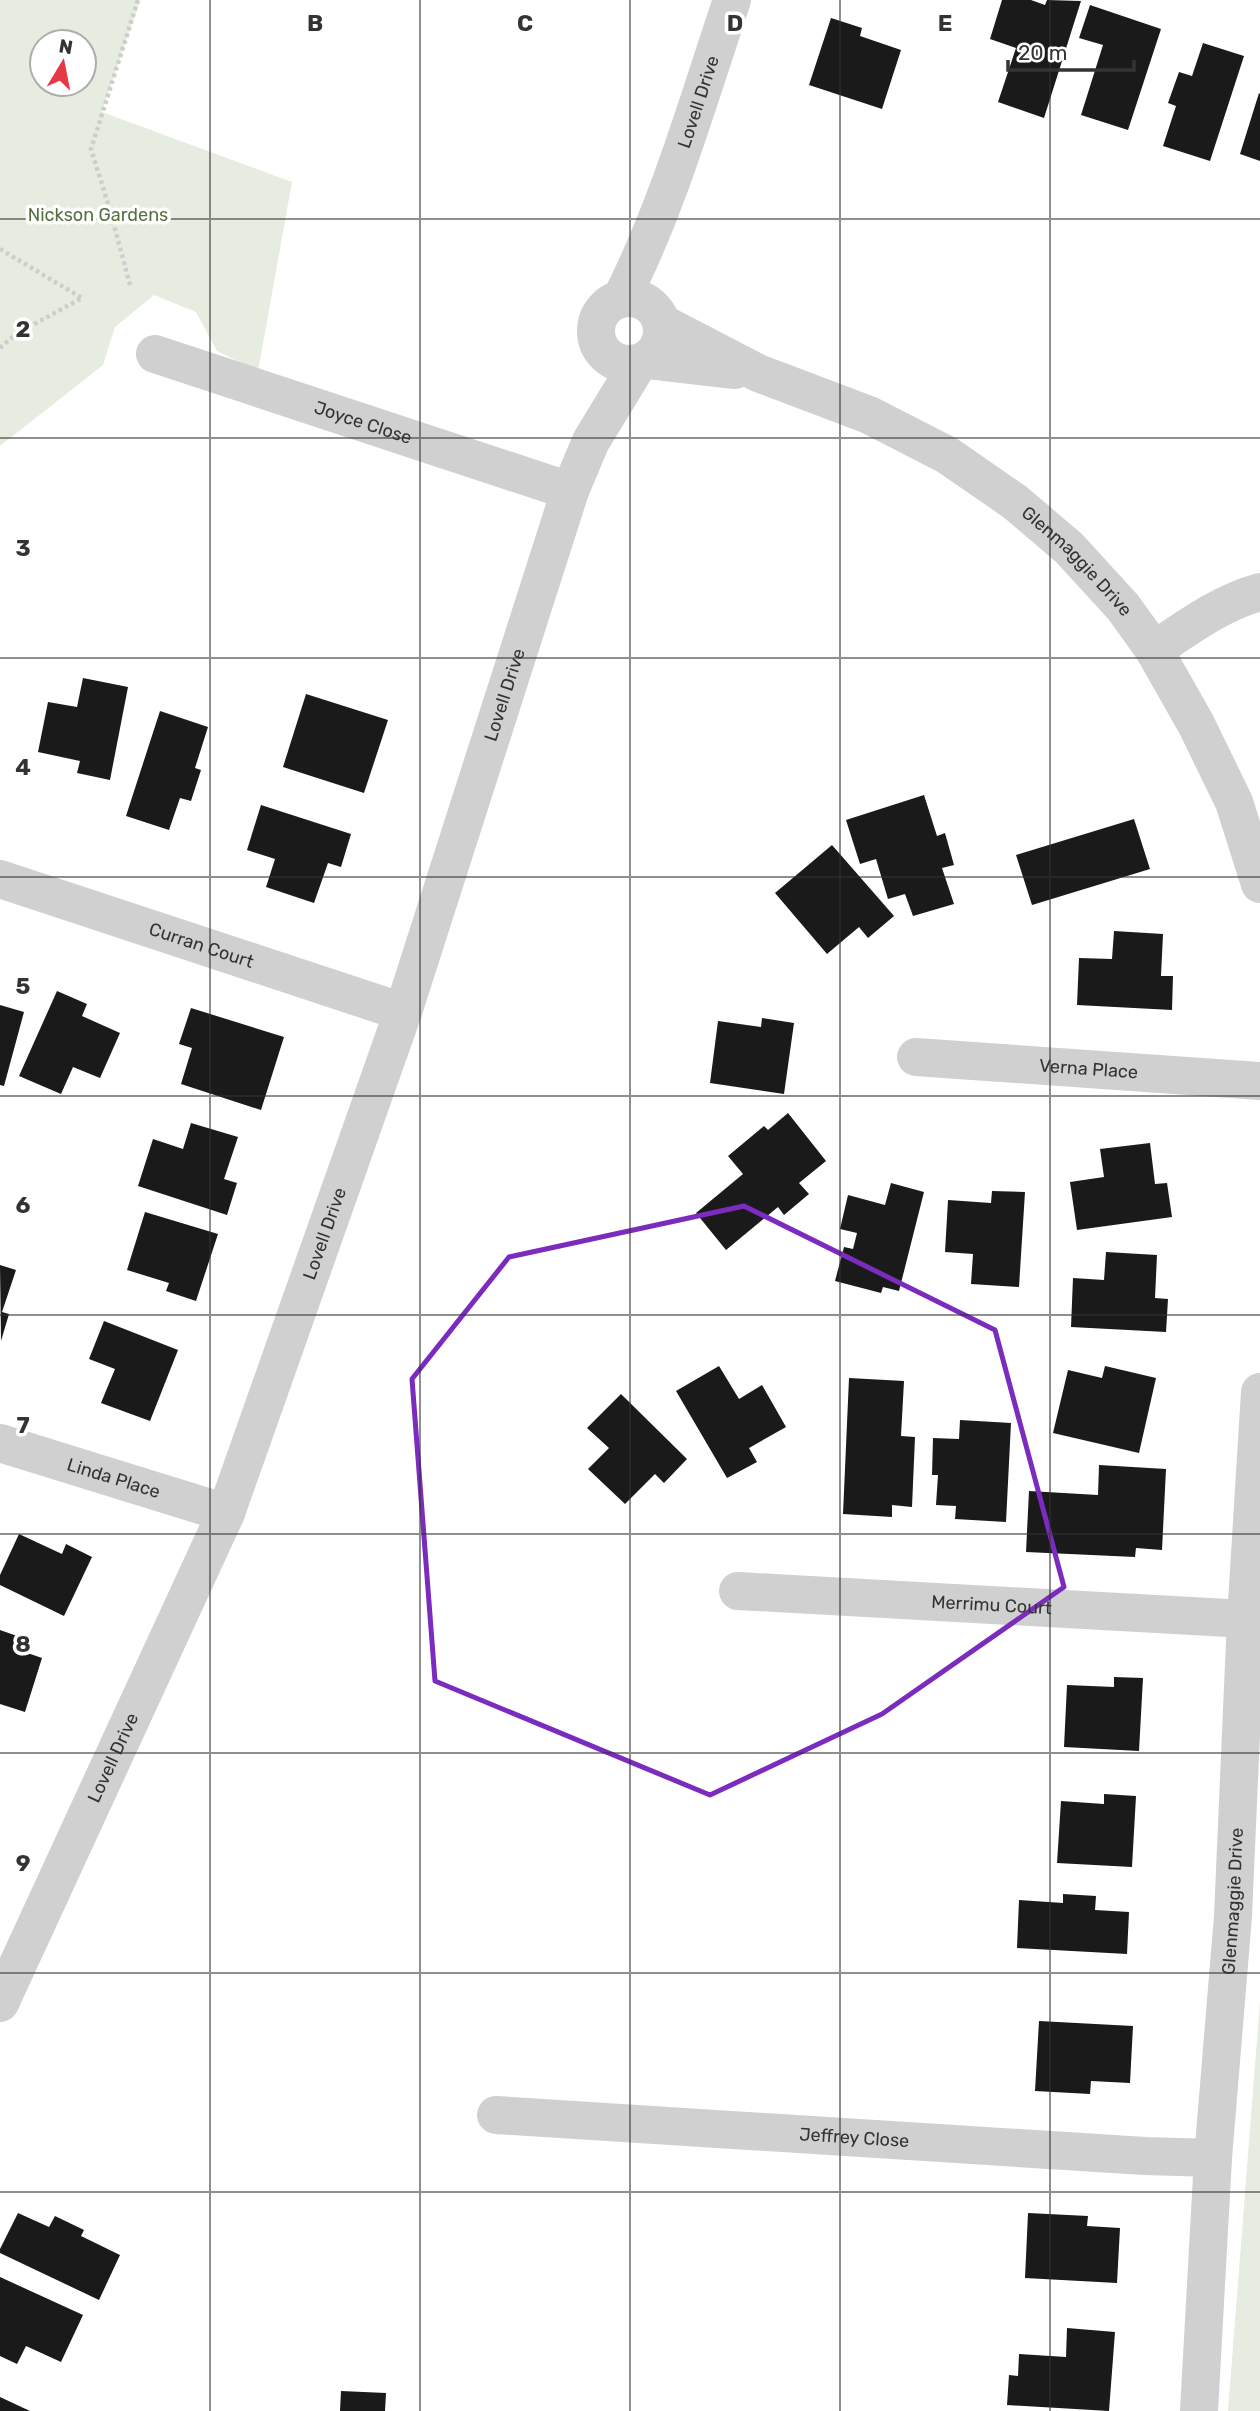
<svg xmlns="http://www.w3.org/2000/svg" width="1260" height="2411" font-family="Rubik,sans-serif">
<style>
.green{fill:#e6ecdf;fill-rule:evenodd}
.building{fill:#1a1a1a}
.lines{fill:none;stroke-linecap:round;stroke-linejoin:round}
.path{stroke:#cdcdcd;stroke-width:4.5;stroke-dasharray:3.5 3.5;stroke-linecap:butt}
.minor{stroke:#d0d0d0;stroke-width:38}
.tertiary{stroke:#d0d0d0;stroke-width:38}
.marked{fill:none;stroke:#7b2cbf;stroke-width:5;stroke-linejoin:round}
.grid{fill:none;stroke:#333;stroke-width:2;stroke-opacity:0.55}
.labels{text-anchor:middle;stroke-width:7;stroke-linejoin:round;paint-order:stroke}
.street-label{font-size:18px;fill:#333;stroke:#fff}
.park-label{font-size:18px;fill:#56703f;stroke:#fff}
.grid-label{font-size:23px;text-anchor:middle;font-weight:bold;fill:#333;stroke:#fff;stroke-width:7;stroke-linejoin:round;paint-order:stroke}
</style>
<rect width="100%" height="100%" fill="#fff"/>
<path class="green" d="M0 0H140L102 112 292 182 258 371 217 351 196 312 154 295 115 327 103 365 0 446ZM42 42H84V84H42Z
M1260 2001V2411H1228Z"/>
<path class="building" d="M1002 0H1031L1045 5 1047 0 1081 1 1044 118 998 102 1016 48 990 39Z
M1090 5 1161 29 1128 130 1081 115 1103 45 1079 38Z
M831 18 862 28 860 36 901 50 882 109 809 85Z
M1203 43 1244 56 1210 161 1163 146 1176 106 1168 103 1179 72 1192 76Z
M1259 93 1260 94V161L1240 154Z
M83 678 128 687 110 780 77 773 80 761 38 752 48 702 77 707Z
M306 694 388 720 364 793 283 767Z
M160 711 208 727 195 768 201 770 191 801 180 798 169 830 126 816Z
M924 795 937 836 945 833 954 865 942 868 954 904 913 916 905 894 888 899 876 859 860 864 846 820Z
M261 805 351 834 341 867 328 863 314 903 266 887 275 859 247 850Z
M1134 819 1150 869 1032 905 1016 855Z
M832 845 894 916 868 938 859 927 827 954 775 893Z
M1114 931 1163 934 1161 976H1173L1172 1010 1077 1005 1079 958 1112 959Z
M57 991 87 1004 82 1016 120 1033 100 1078 73 1067 61 1094 19 1076Z
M0 1005 24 1012 4 1086 0 1085Z
M191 1008 284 1037 261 1110 181 1084 192 1048 179 1044Z
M762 1018 794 1023 784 1094 710 1083 718 1021 761 1027Z
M788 1113 826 1161 799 1183 809 1194 784 1215 778 1207 726 1250 696 1213 743 1174 728 1156 764 1126 768 1130Z
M191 1123 238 1137 224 1179 237 1183 227 1215 138 1186 153 1139 183 1149Z
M1150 1143 1155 1184 1167 1183 1172 1217 1077 1230 1070 1182 1104 1177 1100 1149Z
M891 1183 924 1192 899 1291 883 1287 881 1293 835 1281 844 1247 853 1249 857 1233 840 1229 848 1195 885 1205Z
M992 1191 1025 1192 1019 1287 971 1284 973 1254 945 1252 948 1200 991 1203Z
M145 1212 218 1234 196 1301 166 1291 169 1283 127 1270Z
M1106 1252 1157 1255 1155 1298 1168 1299 1166 1332 1071 1327 1073 1278 1104 1280Z
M0 1265 16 1270 2 1312 9 1314 1 1341Z
M104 1321 178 1350 150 1421 101 1403 115 1369 89 1359Z
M719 1366 739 1399 762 1385 786 1427 749 1448 757 1462 727 1478 676 1391Z
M1105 1366 1156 1378 1139 1453 1053 1433 1068 1370 1102 1378Z
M849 1378 904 1381 901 1436 915 1437 912 1507 892 1505V1517L843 1514Z
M621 1394 687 1459 664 1483 655 1474 625 1504 588 1469 609 1448 587 1428Z
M960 1420 1011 1423 1006 1522 955 1519 956 1506 936 1505 938 1475H932L933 1438 959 1439Z
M1099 1465 1166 1469 1162 1550 1136 1548 1135 1557 1026 1552 1029 1491 1098 1495Z
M19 1534 62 1554 66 1544 92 1557 64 1616 0 1585V1575Z
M0 1630 17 1636 13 1648 42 1658 25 1712 0 1704Z
M1114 1677 1143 1678 1139 1751 1064 1747 1067 1685 1114 1687Z
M1104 1794 1136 1796 1132 1867 1057 1863 1061 1801 1104 1804Z
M1063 1894 1096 1896 1095 1910 1129 1912 1127 1954 1017 1948 1019 1900 1063 1903Z
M1039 2021 1133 2026 1130 2083 1091 2081 1090 2094 1035 2091Z
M18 2213 49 2227 55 2216 84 2230 81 2236 120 2255 99 2300 0 2253V2249Z
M1028 2213 1088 2216 1087 2226 1120 2228 1117 2283 1025 2278Z
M0 2277 83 2315 61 2362 26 2346 17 2364 0 2356Z
M1067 2328 1115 2332 1109 2411 1007 2405 1009 2375 1018 2376 1019 2354 1066 2357Z
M341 2391 386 2393 385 2411H340Z
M0 2397 30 2411H0Z"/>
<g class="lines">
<path class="path" d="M0 249 82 298
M130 285 110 210 91 149 138 0
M0 348 16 334 82 298"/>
<g class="minor">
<path id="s1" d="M662 323 758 373 869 415 947 455 1015 502 1069 548 1123 607 1154 650 1196 724 1234 802 1260 884"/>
<path id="s2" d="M155 354 570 491"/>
<path d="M648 360 735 370"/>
<path d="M1154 650C1187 628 1222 602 1260 592"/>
<path id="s3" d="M0 879 403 1012"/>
<path id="s4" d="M916 1057 1260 1081"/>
<path id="s5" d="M0 1443 226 1513"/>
<path id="s6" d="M738 1591 1246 1619"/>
<path id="s7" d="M496 2115 1145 2156 1213 2158"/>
<path id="s8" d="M1199 2411 1213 2158 1233 1916 1246 1619 1260 1392"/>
</g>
<g class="tertiary">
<circle cx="629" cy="331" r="33"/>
<path id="s9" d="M621 299C669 204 698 101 732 0"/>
<path id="s10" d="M0 2003 226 1513 403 1012 570 491 591 441 638 364"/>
</g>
</g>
<path class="marked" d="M744 1206 995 1330 1064 1587 882 1714 710 1795 435 1681 412 1379 509 1257Z"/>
<path class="grid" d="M210 0V2411M420 0V2411M630 0V2411M840 0V2411M1050 0V2411M0 219H1260M0 438H1260M0 658H1260M0 877H1260M0 1096H1260M0 1315H1260M0 1534H1260M0 1753H1260M0 1973H1260M0 2192H1260"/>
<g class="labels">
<g class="street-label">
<text dy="6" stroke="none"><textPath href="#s9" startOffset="212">Lovell Drive</textPath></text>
<text dy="6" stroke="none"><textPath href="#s2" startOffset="219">Joyce Close</textPath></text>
<text dy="6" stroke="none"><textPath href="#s1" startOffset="483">Glenmaggie Drive</textPath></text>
<text dy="6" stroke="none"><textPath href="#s10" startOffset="1404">Lovell Drive</textPath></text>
<text dy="6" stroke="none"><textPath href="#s3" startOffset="212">Curran Court</textPath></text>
<text dy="6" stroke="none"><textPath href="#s4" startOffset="173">Verna Place</textPath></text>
<text dy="6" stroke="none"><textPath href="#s10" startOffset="836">Lovell Drive</textPath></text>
<text dy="6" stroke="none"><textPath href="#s5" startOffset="119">Linda Place</textPath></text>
<text dy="6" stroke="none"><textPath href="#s6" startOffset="254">Merrimu Court</textPath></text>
<text dy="6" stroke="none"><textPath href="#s10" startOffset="270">Lovell Drive</textPath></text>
<text dy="6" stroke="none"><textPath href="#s8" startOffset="511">Glenmaggie Drive</textPath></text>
<text dy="6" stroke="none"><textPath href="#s7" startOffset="359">Jeffrey Close</textPath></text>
</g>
<g class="park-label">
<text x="98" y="221">Nickson Gardens</text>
</g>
</g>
<g class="grid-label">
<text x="315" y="31">B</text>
<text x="525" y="31">C</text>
<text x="735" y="31">D</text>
<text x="945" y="31">E</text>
<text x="23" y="337">2</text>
<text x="23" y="556">3</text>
<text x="23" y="775">4</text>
<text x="23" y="994">5</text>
<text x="23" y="1213">6</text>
<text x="23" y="1433">7</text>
<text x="23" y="1652">8</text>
<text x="23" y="1871">9</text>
</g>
<g transform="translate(63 63) rotate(10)"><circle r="33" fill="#ffffff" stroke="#adadad" stroke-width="2"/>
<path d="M0-5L12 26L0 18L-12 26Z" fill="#e63946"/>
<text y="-10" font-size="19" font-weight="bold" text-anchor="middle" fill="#333333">N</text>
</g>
<path d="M1008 60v10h126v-10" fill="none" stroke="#333333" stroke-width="3.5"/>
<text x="1018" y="60" font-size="21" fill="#333333" stroke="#ffffff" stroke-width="5" paint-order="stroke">20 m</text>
</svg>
